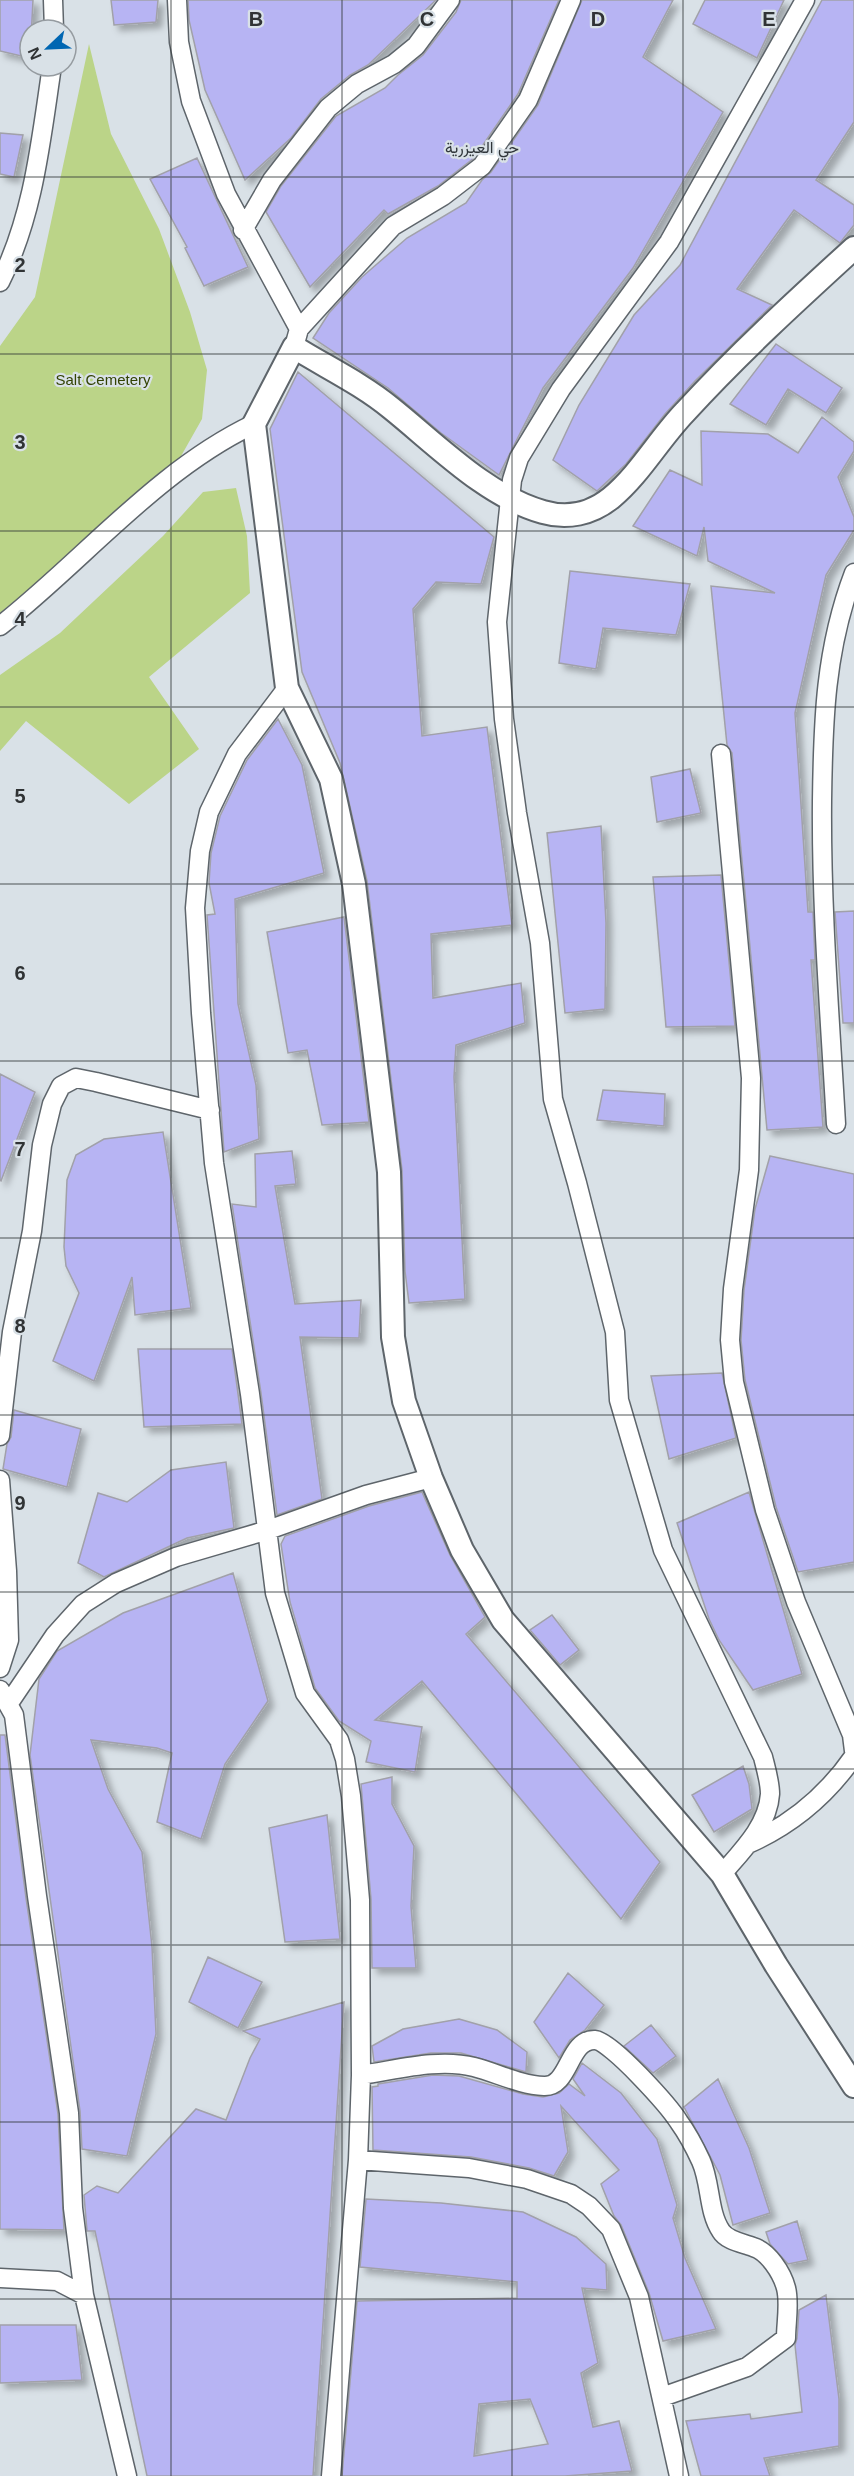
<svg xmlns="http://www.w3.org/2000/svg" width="854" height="2476" font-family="Arial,Vazirmatn,sans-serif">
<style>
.green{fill:#bbd488}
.building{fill:#b7b4f3;stroke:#a1a1a9;stroke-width:1.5;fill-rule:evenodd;filter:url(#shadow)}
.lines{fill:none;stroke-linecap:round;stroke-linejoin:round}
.minor-casing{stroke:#5e656b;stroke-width:21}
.tertiary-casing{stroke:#5e656b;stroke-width:26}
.minor{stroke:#fff;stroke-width:18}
.tertiary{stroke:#fff;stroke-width:22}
.grid{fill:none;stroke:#303335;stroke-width:1.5;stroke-opacity:0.55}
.labels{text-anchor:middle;stroke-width:4.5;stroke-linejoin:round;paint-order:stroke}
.park-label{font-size:15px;fill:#334303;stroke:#d9e1e7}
.neighbourhood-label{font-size:16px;fill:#2f353a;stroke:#d9e1e7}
.grid-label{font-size:20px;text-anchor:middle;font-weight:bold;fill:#303335;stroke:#d9e1e7;stroke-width:4.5;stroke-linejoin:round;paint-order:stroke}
</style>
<defs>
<filter id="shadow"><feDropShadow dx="5.5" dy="5.5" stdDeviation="3" flood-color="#0004"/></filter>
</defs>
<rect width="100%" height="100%" fill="#d9e1e7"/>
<path class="green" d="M89 44 111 134 159 229 190 312 207 370 202 419 172 472 0 613V346L35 297Z
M236 488 247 536 250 593 149 677 199 749 129 804 26 721 0 751V675L60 633 163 536 203 492Z"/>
<path class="building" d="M0 0H33L30 58 0 51Z
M111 0H158L156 22 114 25Z
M188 0H436L368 65 350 75 321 99 291 138 245 180 205 90 189 20Z
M461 0H559L518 94 474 158 438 186 388 214 384 210 310 287 266 212 281 186 336 116 385 88 398 75 423 55 456 12Z
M582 0H673L643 57 723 112 633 268 543 388 499 475 441 433 388 388 313 338 329 313 362 277 407 238 466 203 482 180 491 172 538 105Z
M705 0H784L757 58 693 24Z
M822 0H854V122L816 180 854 205V225L840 243 794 210 737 289 772 305 695 381 665 414 626 464 597 491 553 460 579 405 634 315 680 265Z
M0 133 23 135 14 177 0 174Z
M197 158 248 267 204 286 185 248 187 247 150 179Z
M776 344 842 388 826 413 788 389 766 425 730 404Z
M298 372 494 537 481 584 436 582 413 609 422 736 487 727 512 925 431 934 433 998 521 983 525 1023 456 1045 454 1077 465 1299 409 1303 405 1271 402 1170 367 881 340 763 302 672 270 429Z
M822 417 854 442V451L838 477 854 517V530L826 575 795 713 808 912H813L815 960H811L823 1127 767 1130 732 753 727 745 711 586 775 593 708 561 704 527 697 556 633 526 670 470 702 485 701 431 768 434 798 453Z
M570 571 690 584 676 635 603 628 596 669 559 663Z
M278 719 302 765 324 873 235 899 238 1004 256 1085 259 1139 224 1152 207 915 215 914 209 883 211 853 220 816 247 760Z
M690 769 701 813 657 822 651 777Z
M601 826 606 923 605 1009 565 1013 547 833Z
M721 875 735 1026 666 1027 653 877Z
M854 911V1023H843L835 912Z
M344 917 369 1122 322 1125 307 1050 288 1053 267 932Z
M0 1074 35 1092 1 1181 0 1180Z
M603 1090 665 1094 664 1126 597 1120Z
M163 1132 191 1308 135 1315 132 1277 94 1381 53 1361 79 1293 66 1266 64 1247 67 1180 76 1155 104 1139Z
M292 1151 296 1184 275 1186 295 1304 361 1300 359 1338 300 1337 322 1499 277 1515 261 1393 232 1204 256 1207 255 1154Z
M770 1156 854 1174V1562L798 1572 776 1507 745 1380 741 1340 744 1290 755 1209Z
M138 1349H232L242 1424 144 1427Z
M722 1373 736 1438 669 1459 651 1376Z
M14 1410 81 1429 67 1487 3 1469 7 1444 11 1437Z
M226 1462 234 1528 187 1538 104 1577 78 1563 98 1493 127 1502 171 1470Z
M422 1492 450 1555 485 1617 466 1634 660 1862 621 1919 422 1681 375 1720 422 1727 415 1772 366 1762 371 1741 339 1721 315 1688 290 1602 281 1544 285 1536 369 1506Z
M749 1492 802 1674 753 1690 719 1640 709 1619 677 1523Z
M233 1573 268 1701 225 1764 201 1839 157 1822 172 1753 157 1748 91 1740 108 1789 142 1852 152 1947 156 2034 127 2156 82 2149 80 2111 30 1755 39 1679 57 1651 123 1613Z
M552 1615 579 1650 560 1665 530 1630Z
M0 1735H5L26 1898 58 2114 64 2230 0 2229Z
M743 1766 749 1784 752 1809 714 1832 692 1795Z
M392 1777V1804L414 1846 411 1906 416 1968H372L371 1899 361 1784Z
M327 1815 340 1939 285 1942 269 1828Z
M208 1957 262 1982 238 2028 189 2002Z
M568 1973 604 2005 585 2030 570 2040 559 2058 534 2022Z
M344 2002 313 2476H147L95 2231H87L84 2195 97 2186 118 2193 196 2109 226 2120 250 2058 260 2039 243 2031Z
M459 2019 497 2030 527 2052 526 2072 461 2053H431L374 2062 372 2046 403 2029Z
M651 2025 676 2056 653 2073 624 2046Z
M582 2063 621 2093 657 2139 677 2205 673 2218 685 2258 716 2329 663 2341 649 2293 621 2225 614 2216 601 2184 619 2170 561 2106 568 2152 554 2176 529 2168 471 2157 373 2150 372 2087 378 2086V2084L433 2075 459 2076 523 2094 543 2097 559 2093 569 2084 585 2096 573 2079Z
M718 2079 749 2148 770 2213 733 2225 720 2175 684 2107Z
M366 2199 441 2203 523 2212 576 2237 606 2264 607 2290 582 2288 598 2363 581 2373 593 2427 619 2421 632 2471 565 2476H342L357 2301 517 2298V2282L360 2267ZM530 2399 548 2444 474 2456 479 2404Z
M797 2221 808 2260 788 2264 770 2244 766 2232Z
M826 2295 839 2399V2446L764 2458 770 2476H701L686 2421 750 2414 751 2419 802 2412 795 2345 797 2338 799 2310Z
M0 2325H76L82 2380 0 2383Z"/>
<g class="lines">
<g class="minor-casing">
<path id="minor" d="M53 0 54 30
M177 0 179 42 191 101 226 194 299 329
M243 230 272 180 328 108 357 84 394 64 416 46 450 0
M0 282C34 215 41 139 52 66
M294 347 299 329 393 226 443 196 482 166 528 100 571 0
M0 626C84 560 157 470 254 424
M287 688 237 754 209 812 200 851 195 908 201 1013 214 1163 250 1394 275 1593 305 1693 339 1740 345 1759 351 1796 360 1900 361 2075 358 2160 331 2476
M721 754 751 1078 749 1170 733 1289 730 1340 734 1382 765 1510 796 1602 852 1735 854 1751
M836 1124C830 1017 821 909 822 801 823 721 825 649 854 573
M0 1436 12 1332 32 1231 42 1145 52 1104 61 1086 76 1078 96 1082 210 1110
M0 1480 7 1571 9 1640 0 1668
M0 1690 14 1715 37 1896 69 2113 73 2208 84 2295 127 2476
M9 1703 55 1635 83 1604 116 1583 176 1557 268 1530 366 1495 431 1478
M748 1844C791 1825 827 1795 854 1756
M722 1874C741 1852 768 1826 770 1794 770 1782 766 1769 763 1757L663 1550 619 1400 615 1332 577 1183 553 1099 540 943 517 813 504 719 497 622 512 480 519 458 561 389 669 242 805 0
M361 2075C397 2070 438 2058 474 2067 497 2073 520 2085 544 2086 570 2087 568 2039 595 2040 611 2041 669 2106 679 2122 687 2133 695 2148 701 2161 711 2183 708 2212 721 2231 727 2241 743 2243 753 2247 768 2251 782 2273 786 2288 790 2303 786 2323 786 2338L747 2367 662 2397
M358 2160 469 2168 527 2179 571 2194 589 2206 611 2229 639 2297 679 2476
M0 2278 57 2281 84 2295"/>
</g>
<g class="tertiary-casing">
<path id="tertiary" d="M854 248C796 301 738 354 685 412 659 439 640 474 611 498 591 514 567 519 543 512 486 496 436 444 391 408 362 384 326 367 294 347L254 424 287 688 331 779 354 884 389 1172 393 1337 404 1401 431 1478 462 1550 503 1620 722 1874 776 1965 854 2086"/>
</g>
<use href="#minor" class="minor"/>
<use href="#tertiary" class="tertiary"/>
</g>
<path class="grid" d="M171 0V2476M342 0V2476M512 0V2476M683 0V2476M0 177H854M0 354H854M0 531H854M0 707H854M0 884H854M0 1061H854M0 1238H854M0 1415H854M0 1592H854M0 1769H854M0 1945H854M0 2122H854M0 2299H854"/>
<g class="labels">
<g class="park-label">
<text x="103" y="385">Salt Cemetery</text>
</g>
<g class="neighbourhood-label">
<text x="482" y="153">حي العيزرية</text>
</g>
</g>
<g class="grid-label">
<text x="256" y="26">B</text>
<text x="427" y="26">C</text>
<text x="598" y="26">D</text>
<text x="769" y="26">E</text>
<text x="20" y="272">2</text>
<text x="20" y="449">3</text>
<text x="20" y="626">4</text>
<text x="20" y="803">5</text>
<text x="20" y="980">6</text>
<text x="20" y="1156">7</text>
<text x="20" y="1333">8</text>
<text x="20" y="1510">9</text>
</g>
<g transform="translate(48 48) rotate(247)"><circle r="28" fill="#d9e1e7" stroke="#959ba0" stroke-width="1.5"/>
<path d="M0-4.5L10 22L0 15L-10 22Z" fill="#0066b2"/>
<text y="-9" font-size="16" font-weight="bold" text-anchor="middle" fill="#303335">N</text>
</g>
</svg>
